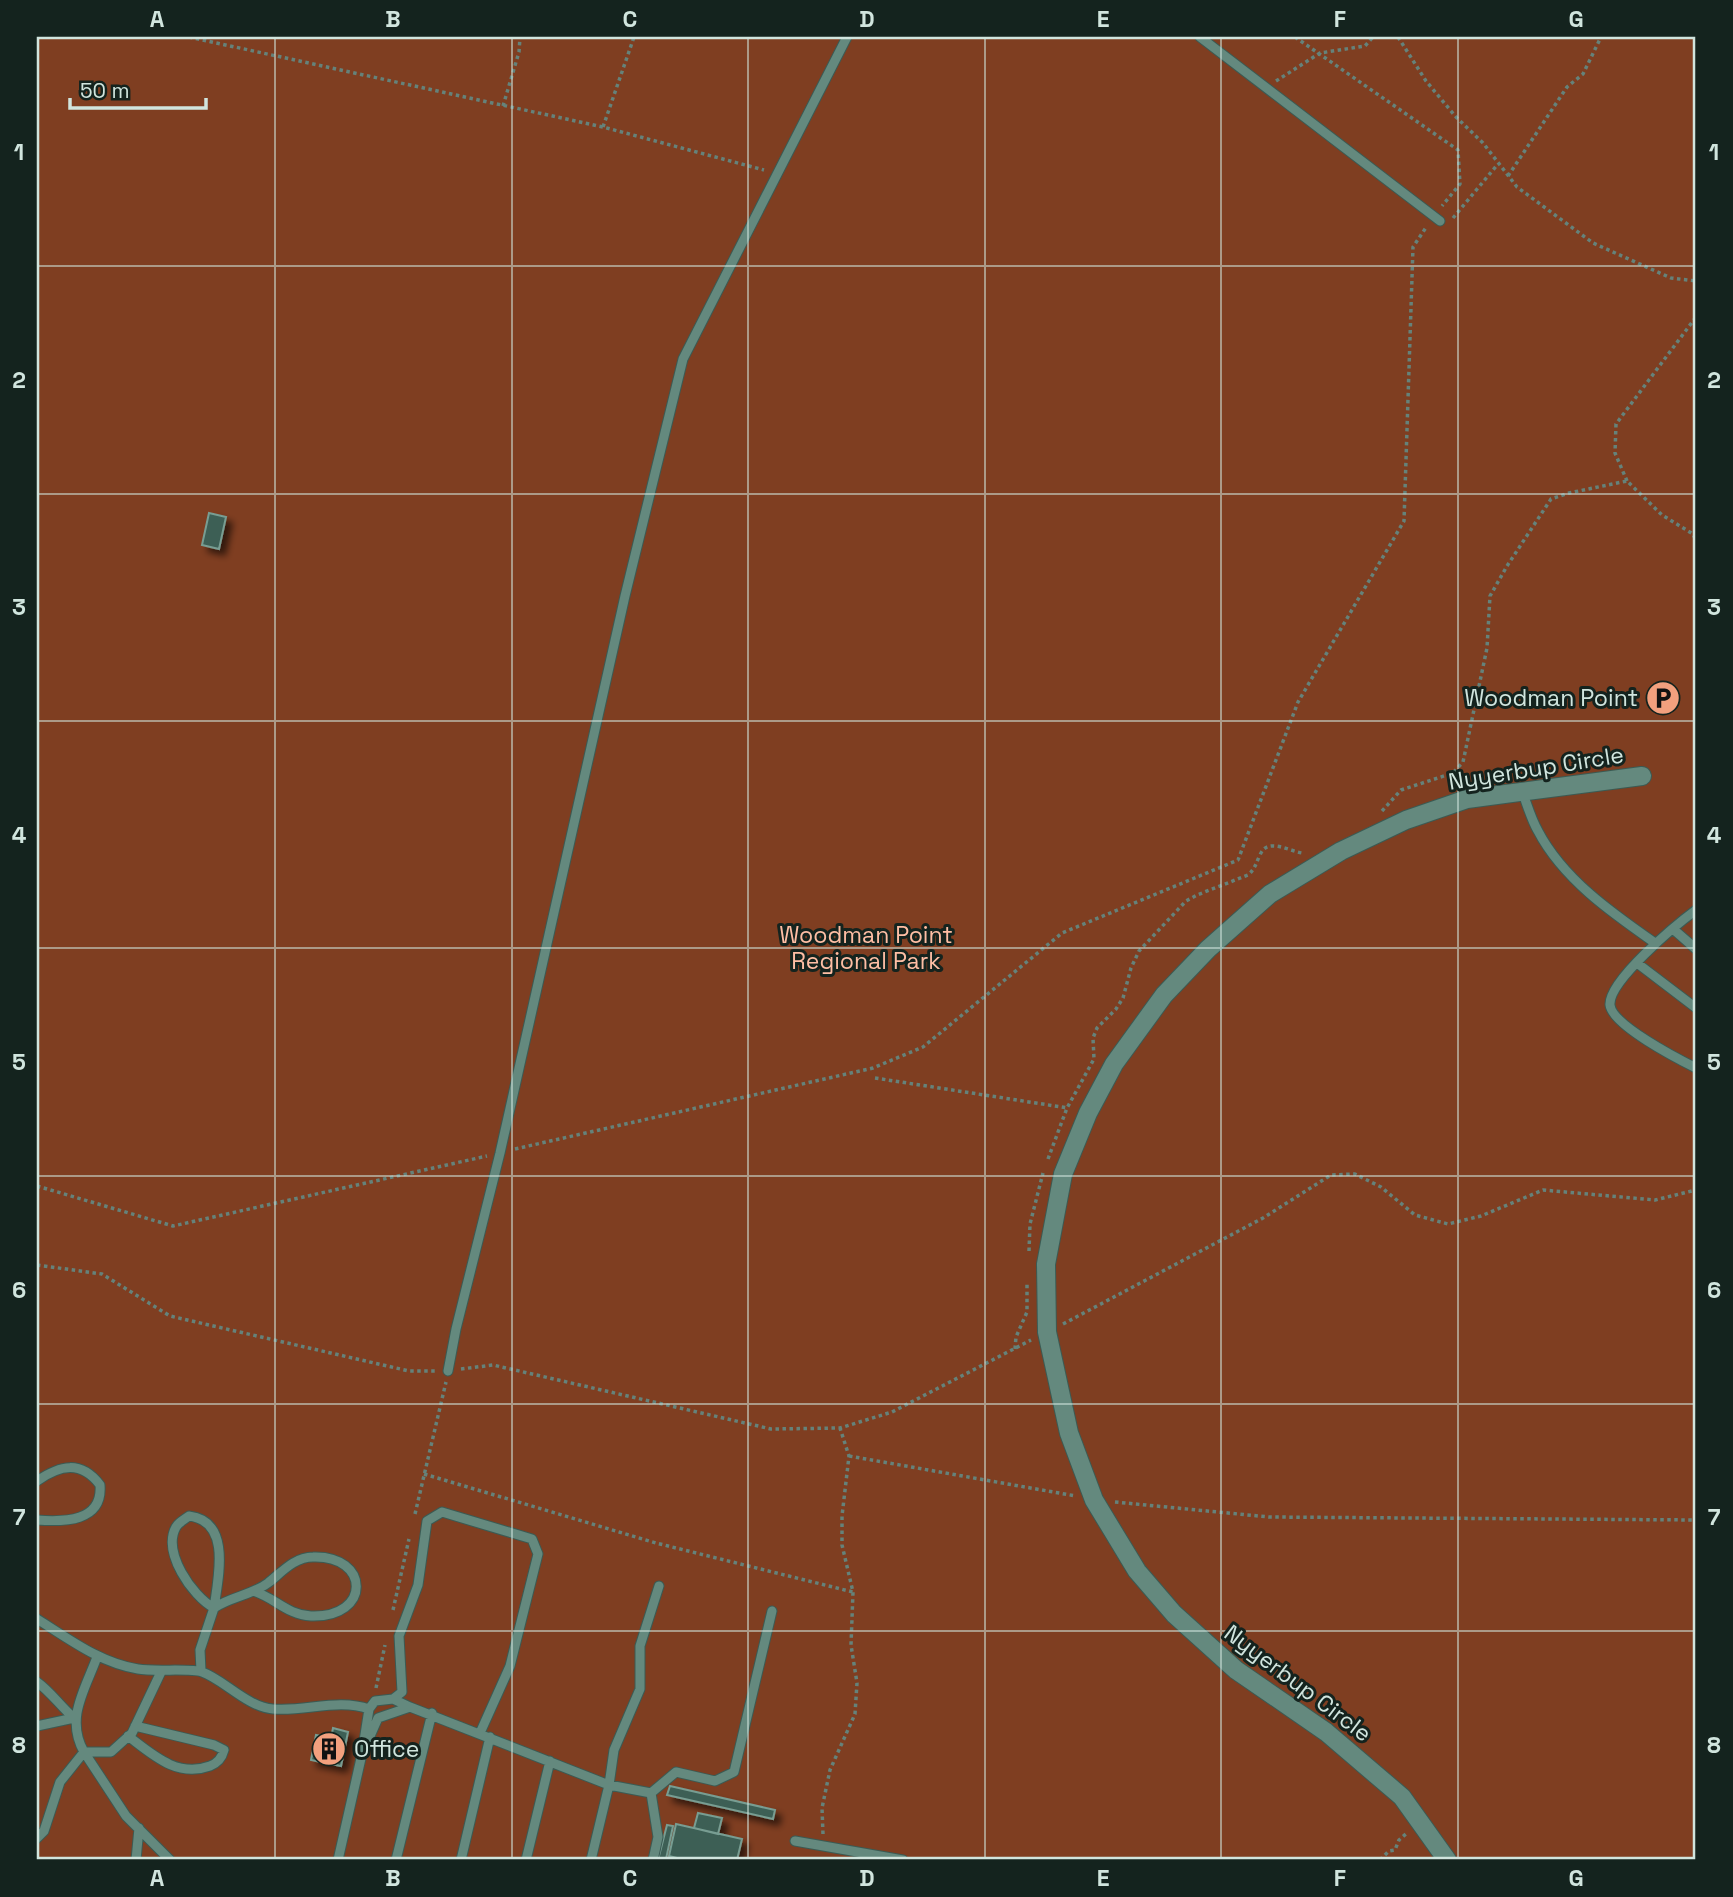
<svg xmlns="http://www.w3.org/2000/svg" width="1733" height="1897" font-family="'Space Grotesk',sans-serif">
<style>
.green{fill:#7f3e21}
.building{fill:#3c5f55;stroke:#789d92;stroke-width:2;filter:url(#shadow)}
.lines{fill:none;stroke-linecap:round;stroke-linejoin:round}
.lane-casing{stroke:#3b5b54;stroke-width:11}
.street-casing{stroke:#3b5b54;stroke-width:20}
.path{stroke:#65827a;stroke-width:3.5;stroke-dasharray:3.5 3.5;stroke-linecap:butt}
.lane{stroke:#64897e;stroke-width:9}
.street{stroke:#64897e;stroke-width:18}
.grid{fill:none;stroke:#d1e5de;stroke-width:2;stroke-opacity:0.55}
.labels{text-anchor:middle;stroke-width:6;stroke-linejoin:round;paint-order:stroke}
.poi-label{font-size:23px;fill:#d1e5de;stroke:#14231e;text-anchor:end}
.street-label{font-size:23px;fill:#d1e5de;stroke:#14231e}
.park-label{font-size:23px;fill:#febea4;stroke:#14231e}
.neatline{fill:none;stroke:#d1e5de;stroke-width:2.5}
.grid-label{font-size:23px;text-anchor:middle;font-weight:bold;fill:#d1e5de}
</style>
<defs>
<filter id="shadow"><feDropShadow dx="6" dy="6" stdDeviation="3.5" flood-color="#0009"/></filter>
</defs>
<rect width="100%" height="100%" fill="#1c3f36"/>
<path class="green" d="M37 37H1696V1860H37Z"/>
<path class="building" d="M209 513 226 517 219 549 202 545Z
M333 1728 348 1732 341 1766 311 1760 316 1735 331 1738Z
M670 1786 775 1810 773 1819 667 1795Z
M698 1813 722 1818 718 1834 694 1828Z
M676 1824 742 1839 737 1860H685L669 1856Z
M667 1825 673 1826 666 1859 669 1860H658Z"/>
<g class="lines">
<g class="lane-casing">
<path id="lane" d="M1200 37 1440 221
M1522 791C1527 804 1531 819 1538 831 1563 879 1612 913 1655 943
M1696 910C1677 924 1608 981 1610 1005 1612 1025 1678 1059 1696 1068
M1673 929 1696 949
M1637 963 1696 1008
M448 1371 456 1329 500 1153 625 596 683 359 847 37
M37 1481C60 1465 81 1460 100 1485 103 1522 64 1522 37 1520
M189 1516C232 1521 218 1578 214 1608 192 1596 162 1552 176 1527 179 1522 184 1520 189 1516Z
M37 1619C69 1639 100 1663 138 1669 154 1672 191 1668 202 1672 223 1679 247 1707 273 1709 305 1712 338 1698 369 1709L362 1754 338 1860
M97 1657C85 1690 65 1718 84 1752H111L132 1733 161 1672
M201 1671 200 1650 214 1608C230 1597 252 1595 268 1583 281 1573 294 1557 313 1557 370 1555 372 1618 311 1616 287 1615 274 1597 253 1591
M37 1682C51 1692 61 1707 74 1718
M393 1699 402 1692 399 1636 418 1585 427 1521 442 1512 532 1539 538 1554 510 1666 480 1733
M369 1709 375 1701 393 1699 410 1707
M37 1726 74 1718
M128 1736C153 1755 177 1778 210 1766 218 1763 222 1758 224 1750L214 1745 135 1726
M367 1743 378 1718 410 1707 609 1785 651 1793 658 1837 653 1860
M651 1793 676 1772 715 1781 734 1772 772 1611
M37 1838 44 1831 60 1782 84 1752 126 1816 170 1860
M795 1841 903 1860
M136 1860 139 1828
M396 1860 432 1713
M461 1860 490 1737
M526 1860 550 1761
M591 1860 609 1785 614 1750 640 1689V1646L659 1586"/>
</g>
<g class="street-casing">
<path id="street" d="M1447 1860 1402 1797 1326 1732 1236 1670 1174 1614 1137 1571 1094 1500 1069 1433 1047 1332 1046 1264 1063 1174 1088 1113 1114 1064 1164 995 1208 949 1270 894 1341 851 1406 820 1467 799 1642 776"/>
</g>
<path class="path" d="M189 37 603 127 764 170
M1295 37 1458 150 1460 184 1442 206
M1398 37 1426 81 1456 117 1483 143 1517 187 1593 243 1671 278 1696 281
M1276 81 1320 53 1365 46 1373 37
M503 106 519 52 520 37
M603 127 634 37
M1508 176 1567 87 1583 74 1601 37
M1453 218 1498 164
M1627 481 1615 453 1616 424 1696 317
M1382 811 1401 790 1453 773 1463 762 1487 648 1490 596 1507 566 1551 499 1569 493 1627 481 1662 515 1693 534 1696 541
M875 1078 1068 1108
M515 1149 873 1068 923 1047 1062 933 1238 860 1298 702 1404 521 1413 247 1427 226
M1048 1159 1067 1108 1094 1059 1093 1038 1097 1028 1116 1009 1123 998 1131 968 1139 951 1186 901 1197 895 1248 875C1255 869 1256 863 1260 855 1267 837 1289 851 1302 853
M37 1186 173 1226 487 1156
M1029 1251 1030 1224 1043 1173
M37 1265 102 1274 170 1316 409 1371H436
M1063 1324 1263 1218 1331 1175 1355 1174 1381 1187 1415 1215 1448 1224 1481 1216 1543 1190 1655 1200 1696 1190
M1015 1349 1016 1337 1027 1312V1283
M461 1369 493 1365 771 1429 840 1428 892 1412 1031 1340
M849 1456 1076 1496
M424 1474 656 1543 853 1592
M1115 1502 1269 1517 1696 1520
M415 1514 446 1382
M393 1610 409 1539
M376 1688 385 1645
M823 1834 822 1808 830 1770 855 1714 857 1683 851 1645 853 1592 842 1545V1516L849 1456 840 1428
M1380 1860 1389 1851 1395 1850 1399 1840 1407 1833"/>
<use href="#lane" class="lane"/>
<use href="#street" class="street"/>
</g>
<path class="grid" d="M275 37V1860M512 37V1860M748 37V1860M985 37V1860M1221 37V1860M1458 37V1860M37 266H1696M37 494H1696M37 721H1696M37 948H1696M37 1176H1696M37 1404H1696M37 1631H1696"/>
<defs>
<g id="parking-disc" transform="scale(1.75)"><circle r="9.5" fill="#f2a07e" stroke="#14231e"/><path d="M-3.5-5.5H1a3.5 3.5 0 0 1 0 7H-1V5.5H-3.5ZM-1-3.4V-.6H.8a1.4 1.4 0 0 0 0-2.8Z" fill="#111"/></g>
<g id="building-disc" transform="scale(1.75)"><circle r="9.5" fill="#f2a07e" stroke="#14231e"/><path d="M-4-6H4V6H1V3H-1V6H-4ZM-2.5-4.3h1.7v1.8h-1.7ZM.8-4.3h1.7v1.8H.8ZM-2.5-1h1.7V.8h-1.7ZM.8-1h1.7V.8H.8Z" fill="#111"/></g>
</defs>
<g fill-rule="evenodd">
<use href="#parking-disc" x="1663" y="698"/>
<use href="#building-disc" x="329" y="1749"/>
</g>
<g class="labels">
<g class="poi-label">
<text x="1638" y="706">Woodman Point</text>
<text x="354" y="1757" text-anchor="start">Office</text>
</g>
<g class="street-label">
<text transform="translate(1536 768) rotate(-9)" y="8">Nyyerbup Circle</text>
<text transform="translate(1298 1683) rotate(37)" y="8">Nyyerbup Circle</text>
</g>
<g class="park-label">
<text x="866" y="943">Woodman Point<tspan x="866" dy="26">Regional Park</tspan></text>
</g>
</g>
<rect width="1733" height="1897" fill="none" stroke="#14231e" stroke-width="77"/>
<path d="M70 98v10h136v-10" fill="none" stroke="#d1e5de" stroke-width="3.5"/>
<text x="80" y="98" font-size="21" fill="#d1e5de" stroke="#14231e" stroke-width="5" paint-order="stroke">50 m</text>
<rect x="38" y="38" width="1656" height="1820" class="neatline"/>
<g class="grid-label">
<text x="157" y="27">A</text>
<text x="393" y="27">B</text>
<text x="630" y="27">C</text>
<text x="867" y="27">D</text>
<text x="1103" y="27">E</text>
<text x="1340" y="27">F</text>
<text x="1576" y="27">G</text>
<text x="19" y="160">1</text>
<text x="1714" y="160">1</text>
<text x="19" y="388">2</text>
<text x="1714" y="388">2</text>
<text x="19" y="615">3</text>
<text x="1714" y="615">3</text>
<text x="19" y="843">4</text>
<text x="1714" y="843">4</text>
<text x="19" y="1070">5</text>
<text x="1714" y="1070">5</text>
<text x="19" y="1298">6</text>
<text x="1714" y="1298">6</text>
<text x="19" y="1525">7</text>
<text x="1714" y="1525">7</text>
<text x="19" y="1753">8</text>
<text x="1714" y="1753">8</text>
<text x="157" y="1886">A</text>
<text x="393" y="1886">B</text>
<text x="630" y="1886">C</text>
<text x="867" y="1886">D</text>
<text x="1103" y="1886">E</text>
<text x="1340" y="1886">F</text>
<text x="1576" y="1886">G</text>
</g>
</svg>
